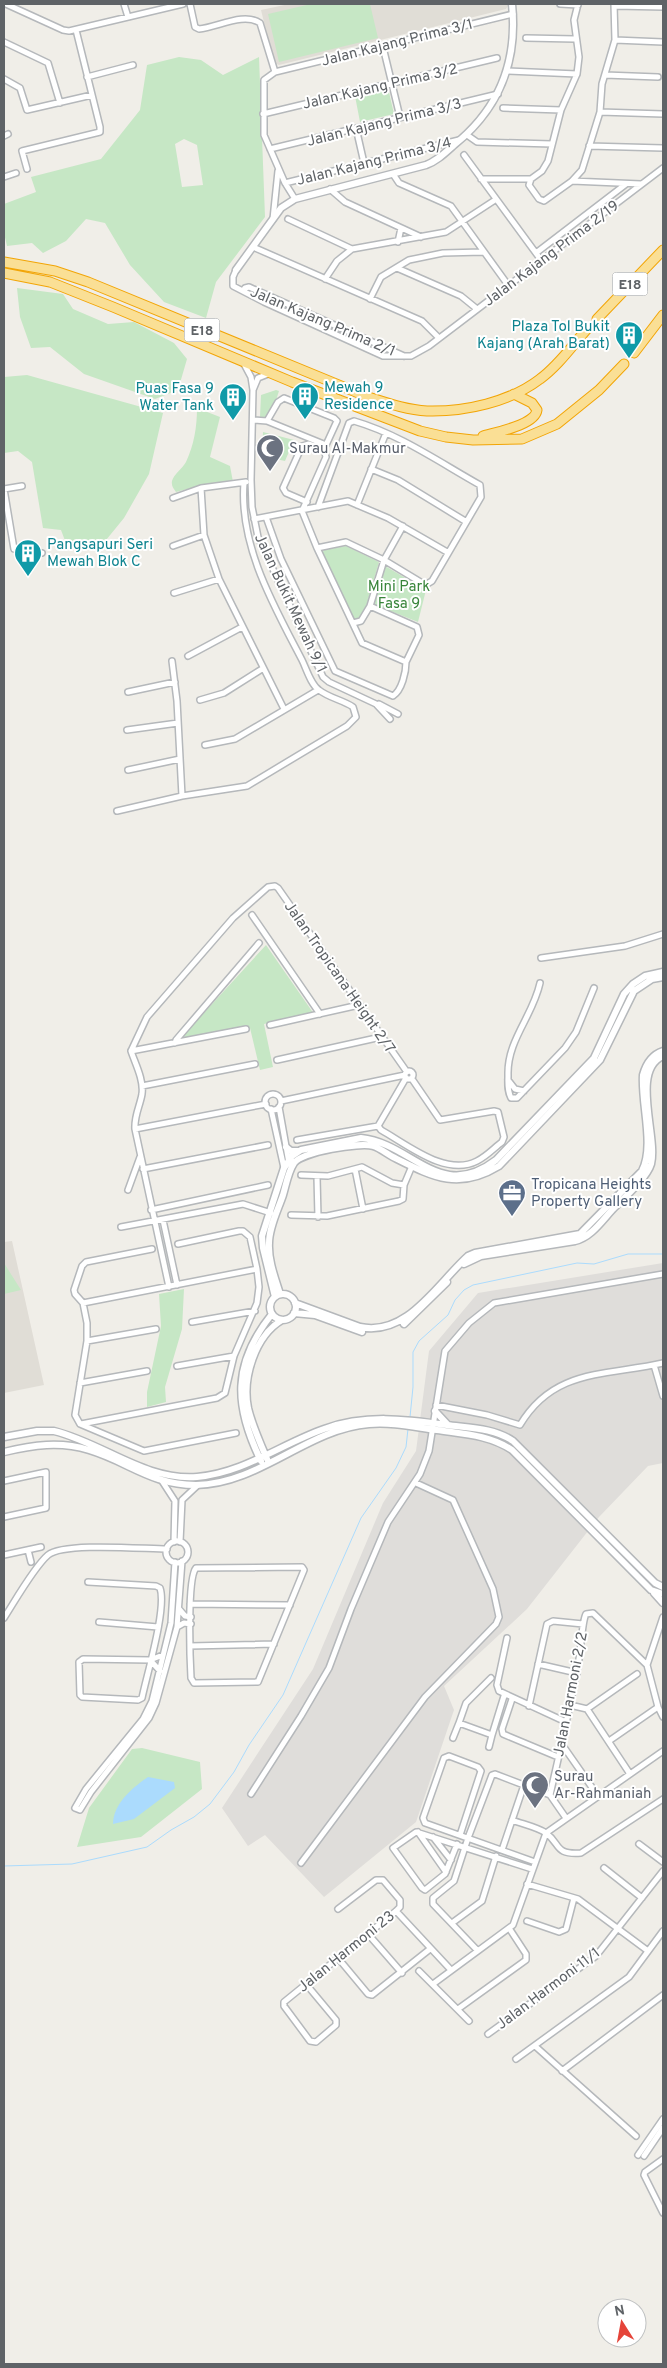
<svg xmlns="http://www.w3.org/2000/svg" width="667" height="2368" font-family="Overpass,sans-serif">
<style>
.industrial{fill:#dfddda}
.education{fill:#e0ddd6}
.green{fill:#c6e7c5;fill-rule:evenodd}
.water{fill:#abdbfd}
.lines{fill:none;stroke-linecap:round;stroke-linejoin:round}
.stream{stroke:#abdbfd;stroke-width:1}
.minor-casing{stroke:#b5b8bb;stroke-width:8}
.tertiary-casing{stroke:#b5b8bb;stroke-width:9}
.motorway-casing{stroke:#f2a506;stroke-width:11}
.minor{stroke:#fff;stroke-width:5}
.tertiary{stroke:#fff;stroke-width:6}
.motorway{stroke:#fadf95;stroke-width:9}
.labels{text-anchor:middle;stroke-width:4;stroke-linejoin:round;paint-order:stroke}
.shield{fill:#fff;stroke:#8f9295;stroke-width:1}
.shield-label{font-size:14px;font-weight:bold;fill:#5f6367}
.street-label{font-size:15px;fill:#5f6367;stroke:#fff}
.culture-label{font-size:15px;fill:#0d838f;stroke:#fff;text-anchor:end}
.worship-label{font-size:15px;fill:#5b616d;stroke:#fff;text-anchor:start}
.park-label{font-size:15px;fill:#38853a;stroke:#fff}
.service-label{font-size:15px;fill:#4e5e75;stroke:#fff;text-anchor:start}
</style>
<rect width="100%" height="100%" fill="#f0eee8"/>
<path class="industrial" d="M663 1263V1463L648 1466 599 1517 527 1609 444 1686 454 1710 416 1822 324 1897 265 1835 248 1846 222 1808 313 1669 383 1503 416 1451 429 1351 478 1293Z"/>
<path class="education" d="M289 4H509L506 9 279 65 274 63 261 10Z
M12 1241 44 1385 4 1393V1242Z"/>
<path class="green" d="M311 4H370L378 38 279 62 268 14Z
M179 57 201 60 223 75 259 57 265 217 216 282 206 318 164 302 130 265 105 223 86 219 66 241 43 253 32 243 7 246 4 233V204L36 192 31 177 101 159 140 110 147 65ZM184 139 197 145 203 185 182 187 175 144Z
M388 88 394 114 360 122 355 96Z
M17 288 63 294 73 309 108 324 134 322 174 343 187 359 178 390 155 399 84 374 50 347 31 348 20 317Z
M27 375 163 413 149 474 124 518 102 545 67 546 61 530 43 528 32 462 18 451 4 453V377Z
M276 390 279 391 270 419 260 417 261 395Z
M197 408 220 417 210 457 230 466 233 482 210 483 176 492C174 489 171 486 172 481 174 474 182 469 186 462 194 445 197 427 197 408Z
M263 432 294 440 285 461 262 456Z
M346 546 379 562 364 614 359 620 354 619 322 553 324 550Z
M385 566 426 590 418 622 373 604Z
M266 945 314 1014 264 1024 273 1067 260 1070 250 1028 181 1041 180 1039Z
M4 1263 21 1290 4 1294Z
M184 1289 182 1329 165 1387 166 1402 147 1407V1392L161 1326 159 1294Z
M142 1748 200 1762 202 1789 141 1837 77 1847 89 1808 132 1749Z"/>
<path class="water" d="M148 1777 174 1782 175 1788 134 1819 113 1824C113 1804 132 1788 148 1777Z"/>
<g class="lines">
<path class="stream" d="M410 1417 413 1387V1352L419 1341 448 1315 455 1300 464 1290 473 1285 577 1263 594 1264 628 1254H663
M4 1866 72 1864 147 1847 171 1830 194 1817 210 1804 234 1772 249 1745 283 1695 361 1518 396 1468 406 1447 408 1429"/>
<g class="minor-casing">
<path id="minor" d="M6 4 63 30 69 31 183 4
M124 4 128 17
M190 4 195 27 199 29C218 27 244 12 260 23L275 72
M560 4 578 5
M578 4 574 20 579 57 577 74 561 110 548 161 542 171 531 179 529 185 539 199 544 201 572 181 582 170 600 112 602 84 615 40 614 4
M615 6 663 7
M526 38 575 39
M615 40 663 42
M4 42 48 63 60 103
M383 47 400 117
M507 71 577 74
M605 75 658 77
M87 77 133 65
M4 79 20 88 27 110 92 95
M503 108 561 110
M600 112 663 114
M263 114 497 58
M356 128 364 163
M467 135 477 142 552 144
M4 136 8 134
M589 146 663 148
M270 149 498 94
M464 155 541 260
M27 169 22 151 100 132V127L76 30
M393 174 399 183 451 206 508 285
M4 177 16 173
M481 179H531
M572 181 641 184
M285 183 459 140
M330 189 345 202 421 237
M295 199 285 183 264 135V80L275 72 513 14
M273 219 278 171
M288 219 352 249
M398 242 401 228
M253 247 422 321 439 338
M536 253 626 184
M397 268 461 296 477 309
M236 270 233 277V286L264 302 383 356H411L429 346 663 168
M325 279 337 261 352 249 446 232 495 200
M243 291 245 288 249 287 404 356
M370 299 381 277 409 260 443 253 483 252
M243 362 251 377 253 390 251 480 252 507 258 537 323 677 329 682 376 704 390 719
M253 390 258 378 268 374
M254 420 267 421 326 445 337 421 334 418 284 398 278 402 267 421
M371 469 398 480 465 521
M201 488 204 535 219 579 284 709
M4 489 14 549 42 553
M4 489 22 486
M173 498 201 488 246 482
M307 502 286 493 283 488 302 446 309 444 324 449 326 457 302 511 317 548 362 643 406 662 419 635 417 627 370 606
M357 505 386 433
M266 517 281 559 335 671 393 696C402 690 406 672 406 662
M254 519 348 501 388 518 447 552
M173 546 204 535
M317 548 346 542 384 560 422 583 427 584 432 581 481 497 480 485C439 462 399 434 354 421L349 423 318 507
M174 593 219 579
M353 623 361 621 370 606 384 560 403 526
M188 656 242 627
M172 661 177 701 182 796
M128 692 175 682
M200 700 224 693 262 669
M379 704 398 714
M127 730 178 723
M205 745 235 739 318 690
M128 770 180 759
M117 811 182 796 247 786 347 726 356 717 353 707C343 700 329 698 319 690 311 685 306 668 302 660 274 606 239 546 244 483
M252 915 320 1014
M541 958 625 946 663 934
M540 983C533 1016 507 1040 508 1075 508 1084 507 1090 511 1098H517L565 1048 576 1032 594 988
M270 1025 359 1005
M175 1043 176 1040 259 943
M131 1051 246 1029
M277 1060 381 1037
M405 1075a4 4 0 1 1 8 0a4 4 0 1 1-8 0Z
M406 1078 378 1126 381 1130C408 1145 446 1177 477 1161 487 1156 494 1148 502 1142L504 1137 498 1112 494 1111 440 1120 412 1079
M508 1080 515 1089 524 1091
M142 1086 255 1064
M265 1102a8 8 0 1 1 16 0a8 8 0 1 1-16 0Z
M281 1101 405 1075
M279 1107 289 1163
M271 1109 284 1168
M135 1129 266 1104
M297 1140 378 1126
M143 1169 268 1145
M355 1169 363 1209
M301 1175 328 1176 362 1167 392 1183 404 1185
M317 1177 318 1217
M128 1190 140 1157
M151 1210 268 1185
M291 1215 327 1216 399 1201 403 1199 404 1185 412 1166
M163 1220 177 1285
M121 1227 243 1204 271 1213
M152 1249 86 1262 82 1266 74 1290 75 1294 83 1303 87 1323V1341L75 1415 80 1424 144 1451 236 1433
M169 1287 135 1129C134 1116 140 1106 142 1094 144 1080 135 1063 131 1051L147 1017 233 918 268 887 275 886 278 888 407 1072
M83 1303 257 1269
M192 1322 255 1311
M87 1341 156 1329
M654 1365 663 1396
M177 1366 234 1356
M80 1383 147 1371
M436 1405 487 1415 520 1425C554 1368 606 1376 663 1363
M81 1424 217 1398 225 1393 234 1356 257 1303 259 1287 257 1269 250 1237 243 1231H239L178 1244
M4 1481 46 1472V1508L4 1517
M162 1481 175 1501 174 1542
M166 1552a11 11 0 1 1 22 0a11 11 0 1 1-22 0Z
M180 1542 182 1500 198 1485
M28 1550 31 1562
M4 1555 41 1547
M302 1567 304 1570 258 1682 194 1683 191 1678C190 1660 187 1578 196 1568Z
M88 1582 156 1586 160 1588C167 1608 147 1674 142 1698L138 1700 82 1697 80 1695 79 1662 83 1659 150 1660 163 1655
M190 1604 290 1605
M179 1609 185 1616 191 1617
M663 1617 647 1665 658 1707 663 1717
M4 1618C15 1601 34 1567 48 1555 64 1542 144 1549 167 1549
M99 1622 158 1627
M177 1627 184 1623 191 1624
M507 1638 497 1685 499 1691 566 1722
M190 1646 274 1644
M150 1660 160 1671
M538 1664 577 1673
M491 1678 466 1703 459 1723 492 1735 504 1696
M512 1699 502 1729 503 1734 558 1757
M570 1705 587 1709 630 1774
M529 1706 547 1624 553 1621 583 1624
M587 1709 637 1674
M453 1738 459 1723
M609 1741 658 1707
M561 1743 598 1796
M489 1747 492 1735
M251 1794 301 1716 329 1668 351 1609 388 1522 420 1474 429 1451 445 1351 469 1323 494 1303 663 1274
M550 1795C560 1750 571 1705 579 1659 581 1649 582 1621 586 1614L593 1613 647 1665
M550 1795 566 1818
M75 1808 80 1810 91 1792 149 1718 156 1703 177 1627 182 1561
M75 1808 86 1789 143 1719 152 1701 171 1623 175 1562
M512 1820C522 1824 537 1827 546 1833 561 1844 554 1855 581 1853L663 1799
M418 1832 446 1872
M460 1835 481 1771 478 1767 449 1756 444 1758 423 1818 425 1823 535 1862
M433 1837 451 1860
M457 1844 445 1874 425 1890 422 1888 393 1848 416 1832 532 1869
M639 1844 663 1862
M502 1850 524 1785
M301 1863 425 1697 496 1624 499 1617 493 1589 453 1500 416 1483
M604 1868 642 1898
M527 1884 578 1899 648 1951
M396 1911 451 1970
M527 1921 559 1932 566 1929 574 1898
M452 1923 482 1901 496 1856
M368 1934 402 1973
M477 1950 433 1904V1898L454 1881 468 1838 492 1775 495 1774 550 1795
M338 1958 368 1994 372 1995 430 1949
M419 1971 469 2021
M306 1984 336 2020V2025L316 2042 310 2041 284 2006V2002L396 1911 400 1907V1900L383 1880H376L338 1909
M433 1984 513 1925 546 1833 663 1751
M458 2009 526 1960V1954L509 1928
M488 2034 596 1956 663 1871
M535 2046 636 2136
M516 2059 629 1977 663 1931
M562 2071 663 1995
M638 2155 663 2119
M644 2156 663 2128
M663 2159 645 2172 644 2175 663 2213"/>
</g>
<g class="tertiary-casing">
<path id="tertiary" d="M236 270 281 208 295 199 426 165C437 161 445 153 454 145 499 109 518 62 512 4
M286 1147 291 1151H298
M464 1264 481 1256 575 1241C591 1237 601 1222 612 1210 623 1199 647 1178 651 1164 658 1137 630 1070 663 1056
M280 1294C275 1278 268 1260 269 1243 269 1227 278 1210 283 1195 286 1185 288 1172 294 1163 302 1152 360 1142 373 1146 380 1148 387 1154 393 1157 433 1177 458 1191 499 1166L600 1060 634 991 652 979 663 977
M270 1307a13 13 0 1 1 26 0a13 13 0 1 1-26 0Z
M275 1297 263 1248 262 1236 284 1168 292 1156 301 1150 361 1138C412 1143 440 1203 496 1160L594 1058 624 994 633 984 645 976 663 972
M295 1303 360 1327C407 1337 437 1284 468 1256L475 1253 580 1234 642 1171C655 1146 641 1104 643 1075 646 1064 651 1055 663 1051
M294 1313 315 1315 362 1332
M404 1324 447 1282
M435 1411 448 1425
M4 1437 37 1431H54C103 1443 145 1481 197 1477 244 1473 281 1444 324 1429 365 1414 405 1419 447 1425 470 1428 494 1428 513 1441L655 1583 663 1587
M4 1452C33 1445 60 1441 89 1450 129 1462 151 1485 196 1485 260 1484 307 1429 369 1424 392 1422 414 1427 437 1430 464 1434 489 1435 512 1450L651 1590 663 1594
M267 1459C260 1443 252 1425 248 1408 242 1378 255 1336 282 1320
M261 1461C234 1406 232 1364 272 1314
M654 1593 663 1603"/>
</g>
<g class="motorway-casing">
<path id="motorway" d="M4 262 55 271 88 282 368 397C387 403 407 410 427 411 465 412 510 402 540 379 558 366 572 346 587 329
M4 273 50 282 113 307 292 382 420 431 446 437 473 440 522 439 557 424 599 390 624 364
M597 319 663 250
M634 353 663 315
M483 436C497 432 535 425 537 410L532 403 514 394"/>
</g>
<use href="#minor" class="minor"/>
<use href="#tertiary" class="tertiary"/>
<use href="#motorway" class="motorway"/>
</g>
<defs>
<g id="building-pin" transform="scale(1.4375)"><path d="M0 17L-7.5 6A9.5 9.5 0 1 1 7.5 6Z" fill="#0f9aa8" stroke="#fff"/><path d="M-4-6H4V6H1V3H-1V6H-4ZM-2.5-4.3h1.7v1.8h-1.7ZM.8-4.3h1.7v1.8H.8ZM-2.5-1h1.7V.8h-1.7ZM.8-1h1.7V.8H.8Z" fill="#fff"/></g>
<g id="mosque-pin" transform="scale(1.4375)"><path d="M0 17L-7.5 6A9.5 9.5 0 1 1 7.5 6Z" fill="#6b7280" stroke="#fff"/><path d="M3.5-4.9A6 6 0 1 0 3.5 4.9A5 5 0 1 1 3.5-4.9Z" fill="#fff"/></g>
<g id="office-pin" transform="scale(1.4375)"><path d="M0 17L-7.5 6A9.5 9.5 0 1 1 7.5 6Z" fill="#5c6f8a" stroke="#fff"/><path d="M-6-3h4V-5.5h4V-3h4V5H-6ZM-1-4.5V-3h2v-1.5ZM-6 0V1H6V0Z" fill="#fff"/></g>
</defs>
<g fill-rule="evenodd">
<use href="#building-pin" x="629" y="335"/>
<use href="#building-pin" x="305" y="396"/>
<use href="#building-pin" x="233" y="397"/>
<use href="#mosque-pin" x="270" y="448"/>
<use href="#building-pin" x="28" y="553"/>
<use href="#office-pin" x="512" y="1193"/>
<use href="#mosque-pin" x="535" y="1785"/>
</g>
<g class="labels">
<g class="shield">
<rect x="612.5" y="272.5" width="35" height="23" rx="4"/>
<rect x="184.5" y="318.5" width="35" height="23" rx="4"/>
</g>
<g class="shield-label">
<text x="630" y="289">E18</text>
<text x="202" y="335">E18</text>
</g>
<g class="street-label">
<text transform="translate(397 42) rotate(-14)" y="5">Jalan Kajang Prima 3/1</text>
<text transform="translate(380 86) rotate(-13)" y="5">Jalan Kajang Prima 3/2</text>
<text transform="translate(384 122) rotate(-14)" y="5">Jalan Kajang Prima 3/3</text>
<text transform="translate(374 161) rotate(-14)" y="5">Jalan Kajang Prima 3/4</text>
<text transform="translate(551 253) rotate(-37)" y="5">Jalan Kajang Prima 2/19</text>
<text transform="translate(323 321) rotate(23)" y="5">Jalan Kajang Prima 2/1</text>
<text transform="translate(291 603) rotate(65)" y="5">Jalan Bukit Mewah 9/1</text>
<text transform="translate(340 977) rotate(55)" y="5">Jalan Tropicana Height 2/7</text>
<text transform="translate(570 1694) rotate(-79)" y="5">Jalan Harmoni 2/2</text>
<text transform="translate(346 1951) rotate(-39)" y="5">Jalan Harmoni 23</text>
<text transform="translate(548 1988) rotate(-37)" y="5">Jalan Harmoni 11/1</text>
</g>
<g class="culture-label">
<text x="610" y="331">Plaza Tol Bukit<tspan x="610" dy="17">Kajang (Arah Barat)</tspan></text>
<text x="324" y="392" text-anchor="start">Mewah 9<tspan x="324" dy="17">Residence</tspan></text>
<text x="214" y="393">Puas Fasa 9<tspan x="214" dy="17">Water Tank</tspan></text>
<text x="47" y="549" text-anchor="start">Pangsapuri Seri<tspan x="47" dy="17">Mewah Blok C</tspan></text>
</g>
<g class="worship-label">
<text x="289" y="453">Surau Al-Makmur</text>
<text x="554" y="1781">Surau<tspan x="554" dy="17">Ar-Rahmaniah</tspan></text>
</g>
<g class="park-label">
<text x="399" y="591">Mini Park<tspan x="399" dy="17">Fasa 9</tspan></text>
</g>
<g class="service-label">
<text x="531" y="1189">Tropicana Heights<tspan x="531" dy="17">Property Gallery</tspan></text>
</g>
</g>
<rect width="667" height="2368" fill="none" stroke="#5f6367" stroke-width="10"/>
<g transform="translate(622 2323) rotate(349)"><circle r="24" fill="#ffffff" stroke="#bfc1c2"/>
<path d="M0-4L9 19L0 12L-9 19Z" fill="#e54439"/>
<text y="-8" font-size="14" font-weight="bold" text-anchor="middle" fill="#5f6367">N</text>
</g>
</svg>
